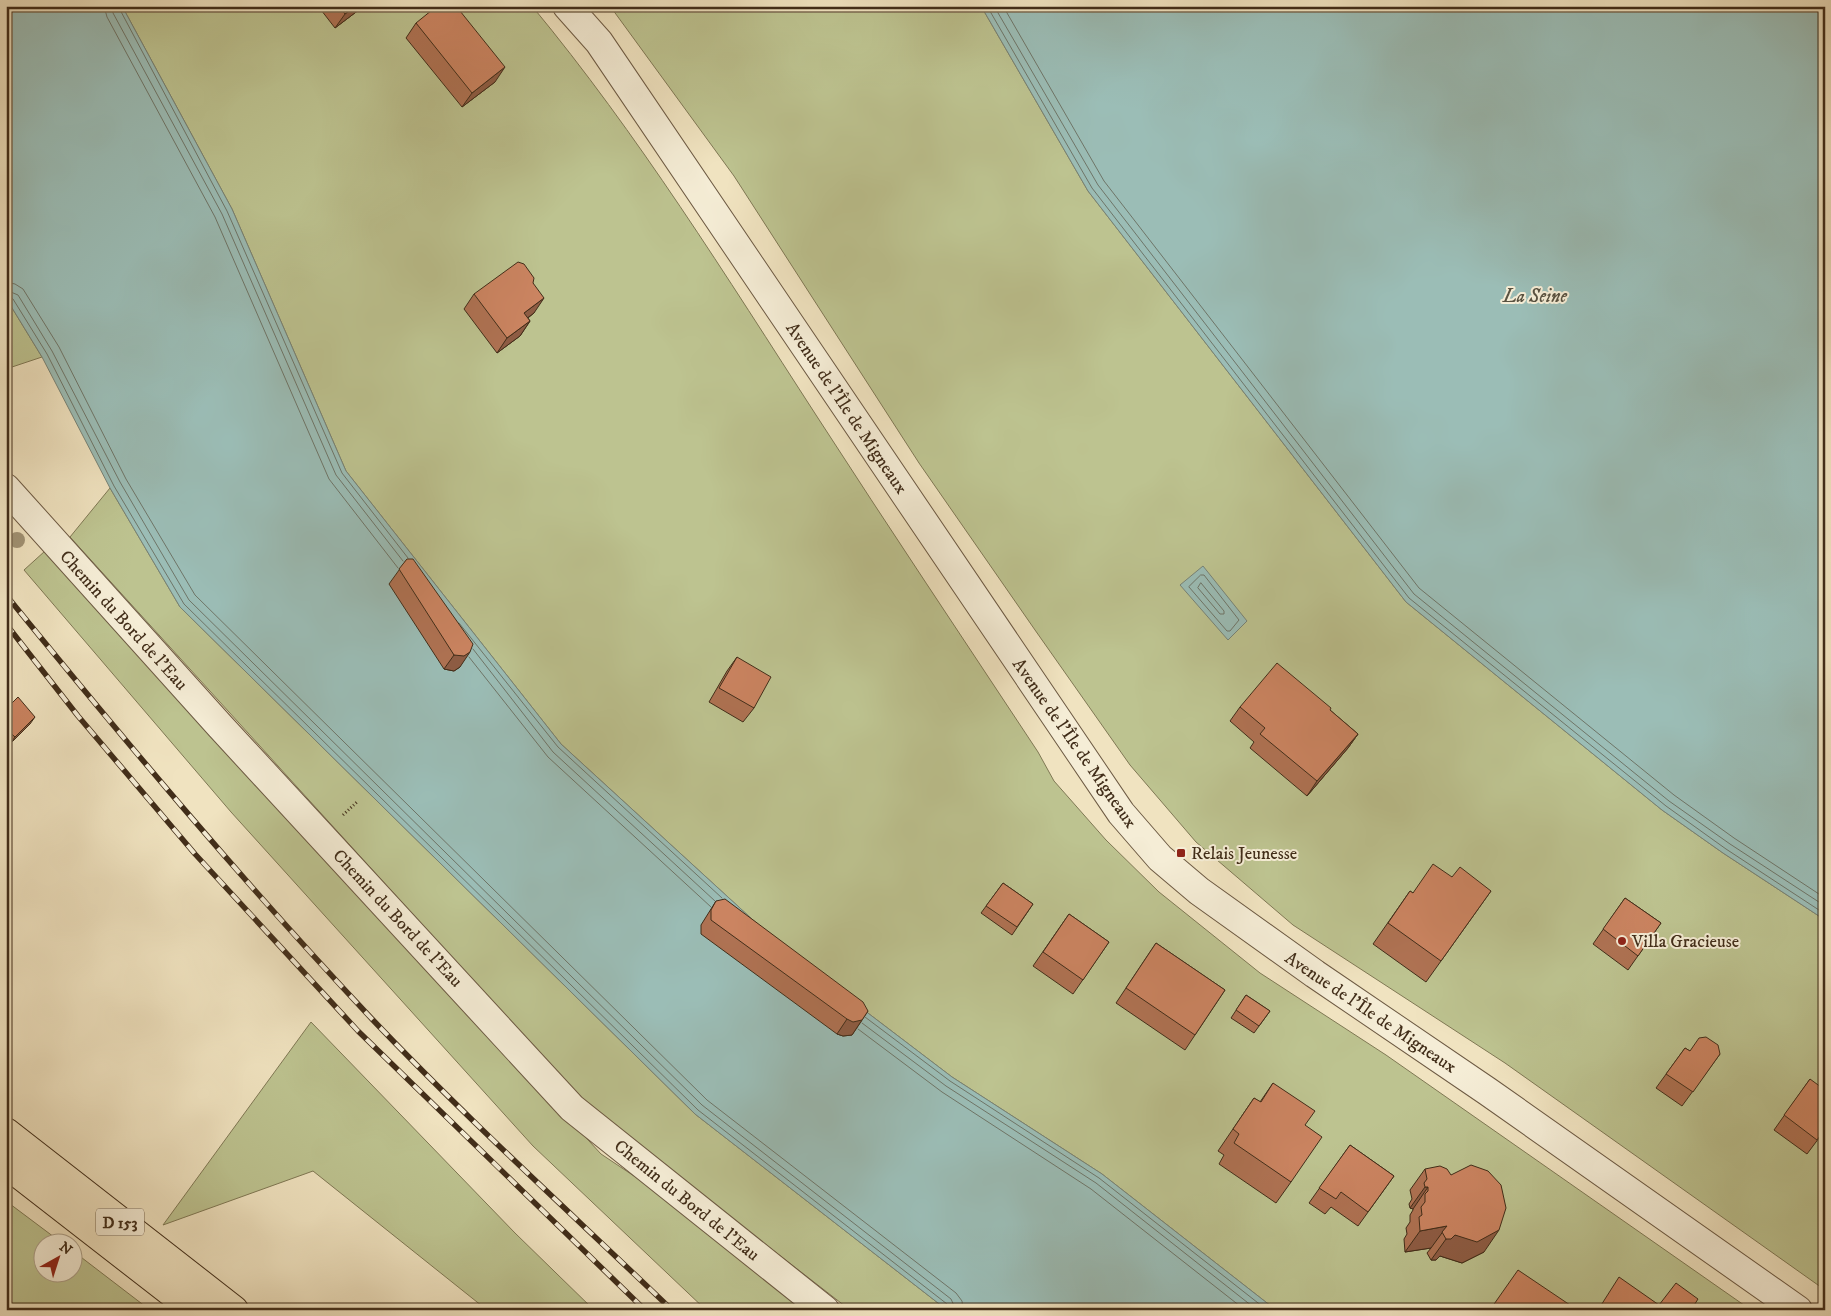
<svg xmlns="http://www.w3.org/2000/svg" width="1831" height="1316" font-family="'IM FELL DW Pica',serif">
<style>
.green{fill:#bdc390;stroke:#7f7854}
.water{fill:#9bbdb6;stroke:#778377}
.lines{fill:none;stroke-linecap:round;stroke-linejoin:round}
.shore{stroke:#6e7568;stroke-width:1}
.minor-casing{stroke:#6d5a43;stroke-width:30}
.primary-casing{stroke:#412d19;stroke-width:30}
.path{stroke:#412d19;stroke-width:3;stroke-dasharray:1 2.5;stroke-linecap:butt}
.minor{stroke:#f5edd6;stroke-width:28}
.primary{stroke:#f0e3c0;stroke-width:28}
.rail-casing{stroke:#412d19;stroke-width:5.5}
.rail{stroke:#f5edd6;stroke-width:4;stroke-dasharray:11;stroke-linecap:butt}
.tree{fill:#a19375}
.wall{fill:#af7253;stroke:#412d19}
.shaded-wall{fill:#8e5c44;stroke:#412d19}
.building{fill:#cb8461;stroke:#412d19}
.poi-dot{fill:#8f2418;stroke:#f5edd6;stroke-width:2}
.labels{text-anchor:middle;stroke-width:4;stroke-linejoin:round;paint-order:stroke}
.shield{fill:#f5edd6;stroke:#776752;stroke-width:1}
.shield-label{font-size:16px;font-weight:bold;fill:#412d19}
.street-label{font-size:18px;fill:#412d19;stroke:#f5edd6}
.poi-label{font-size:18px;fill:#412d19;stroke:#f5edd6;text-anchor:start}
.water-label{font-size:19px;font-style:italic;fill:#585140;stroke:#f5edd6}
</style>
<rect width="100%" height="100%" fill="#f0e3c0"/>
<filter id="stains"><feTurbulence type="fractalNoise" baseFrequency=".004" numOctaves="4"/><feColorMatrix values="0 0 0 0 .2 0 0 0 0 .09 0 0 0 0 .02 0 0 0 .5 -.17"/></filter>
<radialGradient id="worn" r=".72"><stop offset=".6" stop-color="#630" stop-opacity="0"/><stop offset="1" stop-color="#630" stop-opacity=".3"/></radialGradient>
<path class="green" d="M122 6H532C638 134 726 276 816 415 889 528 964 640 1038 752L1054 781 1106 840 1159 892 1260 973 1386 1055 1751 1310H1276L1102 1174 952 1077 789 953 561 744 346 471 232 209Z
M610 6H981L1088 191 1406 602 1662 810 1723 853 1825 920V1290L1505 1063 1293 925 1196 842 1130 765 1035 630 919 463 734 176Z
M6 298 42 357 6 369Z
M110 488 180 607 695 1114 947 1310H850L586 1105 70 537Z
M45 551 601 1154 691 1214 808 1310H706L533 1146 231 812 24 570Z
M311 1022 515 1233 594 1310H487L313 1171 163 1225Z
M6 1201 62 1243 42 1244V1274H72L73 1251 150 1310H6Z"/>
<path class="water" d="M6 6H122L232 209 346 471 561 744 789 953 952 1077 1102 1174 1276 1310H947L695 1114 180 607 110 488 42 357 6 298Z
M981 6H1825V920L1723 853 1662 810 1406 602 1088 191Z
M1203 566 1247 621 1228 640 1180 585Z"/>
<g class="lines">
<path class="shore" d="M104 6 107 17 215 217 329 479 398 568
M112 6 113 13 222 214 336 475 403 561
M118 6 227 211 342 473 408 558
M987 6 1092 188 1409 598 1666 806 1726 849 1825 914
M994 6 1098 185 1414 594 1669 801 1730 844 1825 906
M1003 6 1104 181 1419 588 1674 795 1734 838 1825 898
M6 282 15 284 23 289 59 347 126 479 195 595 707 1100 956 1293 962 1301 963 1310
M6 290 18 295 52 351 120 482 189 600 702 1105 951 1299 956 1310
M6 296 13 299 47 354 114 486 184 604 698 1110 947 1304 949 1310
M1201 575H1204L1239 620 1230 631H1227L1189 587Z
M1201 583 1224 611V614H1220L1198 588Z
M459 623 558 747 722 898
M473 649 553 752 715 901
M469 657 548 757 711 907
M865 1017 950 1081 1099 1178 1267 1310
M862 1023 946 1086 1096 1183 1257 1310
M858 1029 942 1092 1091 1189 1245 1310"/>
<g class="minor-casing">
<path id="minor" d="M567 6 599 42 1121 813 1160 858 1199 891 1315 974 1487 1091 1798 1310
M6 488 220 726 572 1108 825 1310"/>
</g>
<g class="primary-casing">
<path id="primary" d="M6 1132 234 1310
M6 1164 194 1310"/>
</g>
<path class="path" d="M343 815 357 802"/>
<use href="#minor" class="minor"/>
<use href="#primary" class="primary"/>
<g class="rail-casing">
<path id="rail" d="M6 595C124 740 244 883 372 1019 468 1120 572 1214 672 1310
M6 624 78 716 195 854 358 1031 645 1310"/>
</g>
<use href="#rail" class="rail"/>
</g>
<circle class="tree" cx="17" cy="540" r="8"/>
<path class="wall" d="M318 6H364L335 28Z
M416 23 495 82 462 107 406 38Z
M533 283 534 313 528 318 530 321 520 336 497 353 464 309 474 294Z
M407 559 460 667 454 671 444 669 389 584Z
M737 657 754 708 743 722 709 702 727 671Z
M1240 707 1330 710 1358 734 1348 748 1307 796 1250 748 1254 742 1230 721Z
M6 709 30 724 10 744 6 741Z
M1452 877 1491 891 1426 982 1373 944 1410 891 1413 893Z
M1003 883 1033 904 1012 935 981 913Z
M1625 898 1661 923 1628 970 1593 944Z
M716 901 868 1011 852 1035 843 1036 837 1034 701 934V925Z
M1069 914 1109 942 1073 994 1033 966Z
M1156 943 1225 990 1185 1050 1116 1003Z
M1246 995 1270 1011 1254 1033 1231 1018Z
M1685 1048 1690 1051 1720 1054 1682 1106 1656 1088Z
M1810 1079 1825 1130 1807 1154 1774 1130Z
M1273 1083 1305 1125 1291 1182 1276 1203 1219 1164 1224 1155 1218 1151 1254 1098 1260 1102Z
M1350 1145 1394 1176 1358 1226 1331 1207 1325 1214 1309 1203Z
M1425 1169 1484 1252 1462 1263 1440 1256 1436 1260H1431L1427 1253 1431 1248 1405 1252 1404 1239 1407 1234 1406 1228 1410 1222V1215L1413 1210V1209L1410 1208 1409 1204 1412 1199 1410 1190Z"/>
<path class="shaded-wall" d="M355 6H364L335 28 345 14Z
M505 67 495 82 462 107 472 93Z
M544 298 534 313 514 328 524 313Z
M530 321 520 336 497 353 507 338Z
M470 652 460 667 454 671 444 669 454 655Z
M35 717 30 724 10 744 15 737Z
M1358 734 1348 748 1307 796 1317 781Z
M847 1019 862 1020 852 1035 843 1036 837 1034Z
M1425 1187H1428L1413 1209 1410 1208Z
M1447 1226 1431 1248 1405 1252 1420 1231Z
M1499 1230 1484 1252 1462 1263 1440 1256 1436 1260H1431L1446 1239 1455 1235Z"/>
<path class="building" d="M339 6H355L345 14Z
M437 6H456L505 67 472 93 416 23Z
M518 262 524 264 534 278 533 283 544 298 524 313 530 321 507 338 474 294Z
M407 559H413L473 644 470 652 464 656 454 655 399 569Z
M737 657 771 677 754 708 719 688Z
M1277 663 1331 708 1330 710 1358 734 1317 781 1260 734 1265 728 1240 707Z
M18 697 35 717 15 737 6 729V709Z
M1433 864 1452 877 1460 867 1491 891 1441 961 1388 923 1410 891 1413 893Z
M1003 883 1033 904 1017 927 986 906Z
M1625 898 1661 923 1638 956 1603 929Z
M725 899 863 1002 868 1011 862 1020 853 1022 847 1019 711 920V910L716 901Z
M1069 914 1109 942 1083 980 1043 952Z
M1156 943 1225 990 1195 1035 1126 988Z
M1246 995 1270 1011 1259 1026 1236 1010Z
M1706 1037 1718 1045 1720 1054 1693 1092 1666 1074 1685 1048 1690 1051 1699 1038Z
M1810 1079 1825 1090V1129L1817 1140 1784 1115Z
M1273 1083 1315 1111 1305 1125 1322 1137 1291 1182 1234 1143 1239 1134 1233 1129 1254 1098 1261 1102Z
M1350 1145 1394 1176 1368 1212 1341 1192 1336 1199 1319 1188Z
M1471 1165 1488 1171 1501 1185 1506 1208 1499 1230 1477 1242 1455 1235 1451 1239H1446L1442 1232 1447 1226 1420 1231 1419 1217 1422 1215 1421 1207 1425 1202V1194L1428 1191V1187H1425L1424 1183 1427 1179 1425 1169 1440 1166 1447 1169 1451 1175Z
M1518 1270 1570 1305 1567 1310H1496L1492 1307Z
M1619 1277 1659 1305 1676 1283 1698 1299 1691 1310H1598Z"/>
<g class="poi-dot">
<rect x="1176" y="848" width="10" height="10" rx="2.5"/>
<circle cx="1622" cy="941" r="5"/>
</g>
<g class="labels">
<rect class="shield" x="96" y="1208.5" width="48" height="27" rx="4"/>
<g class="shield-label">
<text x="120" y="1228">D 153</text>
</g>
<g class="street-label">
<text transform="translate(847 408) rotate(56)" y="6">Avenue de l'Île de Migneaux</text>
<text transform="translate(124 620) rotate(48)" y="6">Chemin du Bord de l'Eau</text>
<text transform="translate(1075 743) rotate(55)" y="6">Avenue de l'Île de Migneaux</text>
<text transform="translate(398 918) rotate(47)" y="6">Chemin du Bord de l'Eau</text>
<text transform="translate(1371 1012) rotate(34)" y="6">Avenue de l'Île de Migneaux</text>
<text transform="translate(687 1200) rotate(39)" y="6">Chemin du Bord de l'Eau</text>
</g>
<g class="poi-label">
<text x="1191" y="859">Relais Jeunesse</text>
<text x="1632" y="947">Villa Gracieuse</text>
</g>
<g class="water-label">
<text x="1535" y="302">La Seine</text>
</g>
</g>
<rect width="1831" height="1316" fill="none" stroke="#f0e3c0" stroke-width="25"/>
<rect x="8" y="8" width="1816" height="1301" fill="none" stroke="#412d19" stroke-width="2.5"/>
<rect x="12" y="12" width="1806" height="1291" fill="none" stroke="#412d19"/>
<g transform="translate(58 1258) rotate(39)"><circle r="24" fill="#f5edd6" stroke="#ada08a"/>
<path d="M0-4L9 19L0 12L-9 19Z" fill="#8f2418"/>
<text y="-8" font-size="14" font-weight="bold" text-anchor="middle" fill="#412d19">N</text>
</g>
<rect width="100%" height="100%" filter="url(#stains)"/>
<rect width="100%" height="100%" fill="url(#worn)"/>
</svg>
